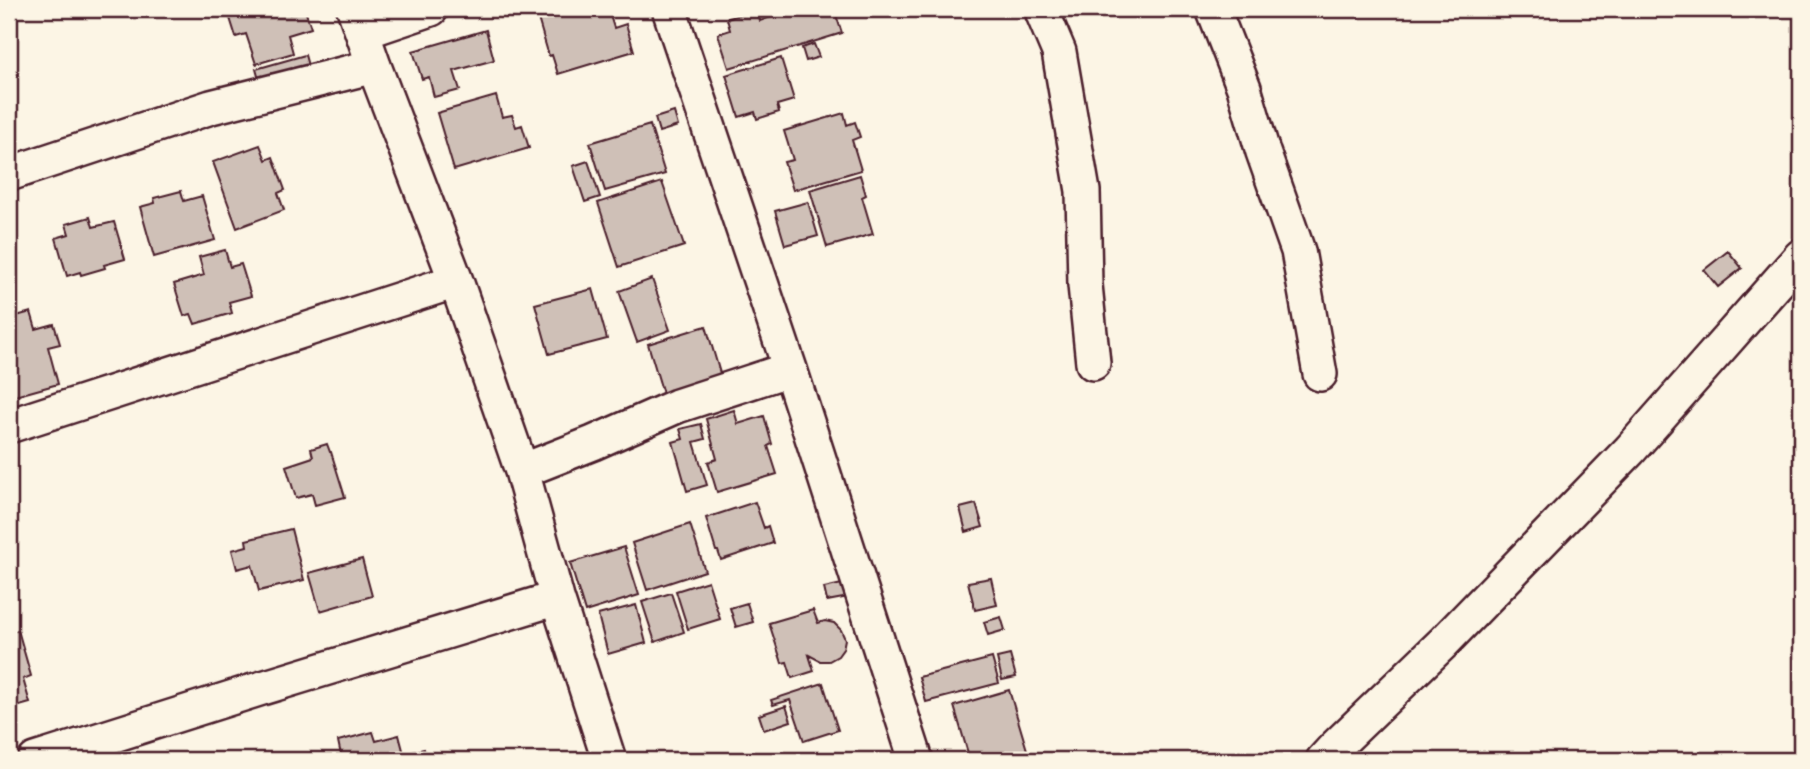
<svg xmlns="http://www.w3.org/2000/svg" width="1810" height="769" font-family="Mali,sans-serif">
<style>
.building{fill:#cfc0b7;stroke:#4a1f2b;stroke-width:2}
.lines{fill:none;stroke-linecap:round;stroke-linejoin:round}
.minor-casing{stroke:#4a1f2b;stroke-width:38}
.minor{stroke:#fcf5e5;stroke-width:33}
</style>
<rect width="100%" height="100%" fill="#fcf5e5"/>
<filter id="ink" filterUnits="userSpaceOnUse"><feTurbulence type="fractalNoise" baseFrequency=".0143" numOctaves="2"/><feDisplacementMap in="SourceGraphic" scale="14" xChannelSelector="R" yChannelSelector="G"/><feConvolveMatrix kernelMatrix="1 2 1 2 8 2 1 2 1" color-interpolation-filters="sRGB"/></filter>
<g filter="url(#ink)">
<path class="building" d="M262 9H289L290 14 305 10 311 28 288 35 293 53 256 64 246 34 236 37 230 18Z
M560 9H608L614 28 626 24 634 51 558 74 552 55 549 56 537 15Z
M757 9 760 21 771 17 768 9H834L842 33 729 68 718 34 730 30 727 19Z
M486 30 494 60 454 71 460 90 434 97 429 77 422 79 413 51Z
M814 44 819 57 806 61 802 48Z
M305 55 310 73 261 87 256 69Z
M781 58 794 100 777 105 779 112 757 119 755 112 739 117 726 75Z
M496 96 502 117 512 115 516 127 522 125 529 148 454 170 437 113Z
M674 112 678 126 659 132 655 118Z
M844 113 847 125 855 122 860 137 852 140 861 170 793 190 784 162 793 160 784 131Z
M650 125 665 174 605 191 590 143Z
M260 145 266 160 273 157 285 190 278 193 284 210 237 228 213 162Z
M588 161 600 197 585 202 573 166Z
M860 175 866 195 862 197 873 234 827 247 810 190Z
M662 182 684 246 619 267 598 203Z
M181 191 184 201 202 196 215 240 154 257 140 207 155 203 154 198Z
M808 202 818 236 785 245 775 211Z
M90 217 93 227 114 222 125 259 104 265 105 268 81 275 80 272 67 276 56 238 69 234 66 224Z
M225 250 230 267 241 264 251 296 229 302 232 313 195 324 191 314 184 316 174 284 204 275 199 257Z
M1728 251 1742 268 1718 287 1704 270Z
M652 279 670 330 637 342 619 291Z
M593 289 607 339 549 354 535 304Z
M31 312 36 329 54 324 60 344 48 347 58 384 15 396 11 378H9V318Z
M706 326 722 380 664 397 648 344Z
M734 410 738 424 764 416 772 444 768 446 777 474 717 492 708 462 717 459 706 419Z
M701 424 705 439 694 442 707 485 687 491 673 442 683 439 680 429Z
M327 444 330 452H331L345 497 315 505 312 494 296 498 286 466 313 457 311 449Z
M755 502 764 528 768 526 773 543 721 560 718 551H716L706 518Z
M976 504 983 527 966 532 960 508Z
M690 524 705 571 647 590 632 543Z
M291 529 304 580 259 591 252 565 237 569 232 550 247 546 246 540Z
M624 547 639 595 585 612 570 563Z
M362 559 372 596 320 611 309 573Z
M991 578 997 605 975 610 968 582Z
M708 581 720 619 688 629 676 591Z
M851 582 854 596 827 601 824 588Z
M671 593 684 632 655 642 642 602Z
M747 603 753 622 736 627 730 608Z
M636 605 646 643 608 654 598 615Z
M813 610 818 623 825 621 834 623 841 630 845 639 843 649 838 656 829 661H820L809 655 814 671 792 678 787 662 782 663 769 623Z
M1001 617 1005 630 988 635 984 622Z
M18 630 31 676 23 679 30 703 9 709V633Z
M1010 655 1016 677 1002 680 997 658Z
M992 658 999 683 926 702 919 677Z
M823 683 838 730 804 741 790 700 773 705 771 700Z
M1009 690 1030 760H970L954 706Z
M786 706 791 721 764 730 759 715Z
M373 732 376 741 399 735 404 754 424 749 427 760H342L338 741Z"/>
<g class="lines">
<g class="minor-casing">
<path id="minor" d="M354 9 374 66 456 281 522 471 557 598 609 760
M669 9 790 369 916 760
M1042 9 1043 14 1059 52 1083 191 1085 285 1093 363
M1213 9 1244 88 1263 152 1298 251 1320 374
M363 32 431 9
M9 174 211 107 374 66
M9 426 456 281
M522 471 593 443 677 406 790 369
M35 760 259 689 557 598
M1323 760 1334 748 1443 643 1630 450 1801 256"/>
</g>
<use href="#minor" class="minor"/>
</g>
</g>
<rect width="1810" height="769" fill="none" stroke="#fcf5e5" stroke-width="35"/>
<rect x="18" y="18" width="1775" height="734" fill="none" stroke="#4a1f2b" stroke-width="2.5" filter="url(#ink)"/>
</svg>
